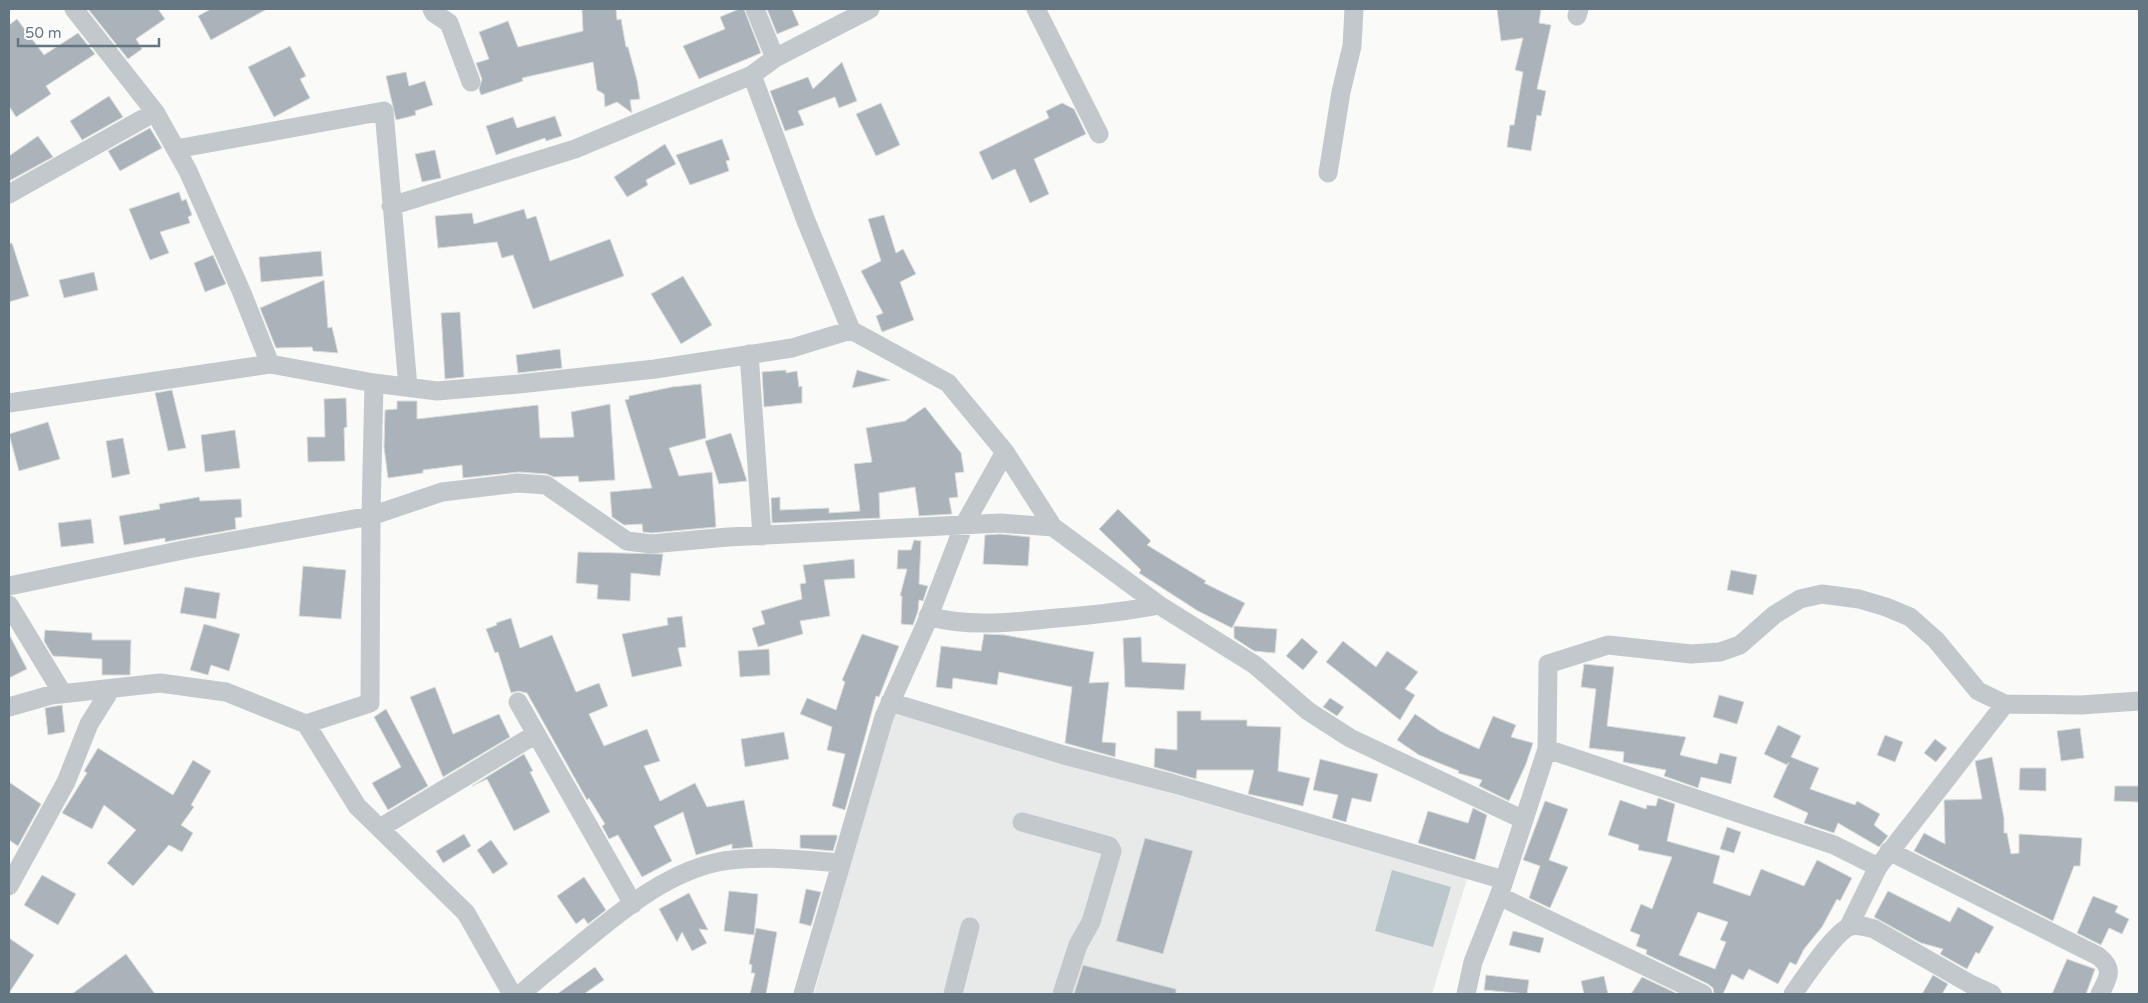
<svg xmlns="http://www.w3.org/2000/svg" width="2148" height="1003" font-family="'Varela Round',sans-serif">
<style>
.built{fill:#e8e9e9}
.water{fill:#bbc7cb}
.building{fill:#aab3b9;stroke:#dcdcda;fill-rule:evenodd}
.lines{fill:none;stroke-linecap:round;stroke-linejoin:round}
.minor{stroke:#c3c8cc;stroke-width:19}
</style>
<rect width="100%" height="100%" fill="#fafaf8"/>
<path class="built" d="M891 712 1467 879 1432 994H814Z"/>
<path class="water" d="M1392 870 1451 887 1433 947 1375 931Z"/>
<path class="building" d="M88 9H158L165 19 136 39 142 49 128 59Z
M211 9H267L211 40 198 16Z
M582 9H616L617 20 621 19 626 47H628L637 80 640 99 630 100 632 113 617 102 605 107 604 94 597 90 593 62 522 78 523 81 481 95 479 89 482 79 476 63 489 59 479 32 508 21 518 47 583 31Z
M739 9H744L761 53 699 79 683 46 725 29 720 17Z
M767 9H792L799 25 777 34Z
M1497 9H1541L1539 23 1551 25 1537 89 1546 91 1541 116 1537 115 1531 151 1507 147 1510 125H1514L1523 72 1515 70 1523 38 1501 41Z
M17 19 44 55 78 33 95 54 46 86 51 94 16 117 9 106V25Z
M290 46 306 76 300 79 310 98 274 117 248 67Z
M842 62 857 101 839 108 835 97 798 111 804 125 785 131 770 91 808 77 813 89Z
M406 72 409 86 425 81 433 105 415 111 416 115 396 120 386 76Z
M109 96 123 117 82 140 70 121Z
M881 103 900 145 876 156 856 114Z
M1062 103 1074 109 1086 134 1034 159 1049 194 1030 203 1015 169 992 180 979 152 1049 118 1046 111Z
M555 116 562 136 546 141 545 138 496 155 486 126 513 117 517 128Z
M150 128 162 148 120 171 108 151Z
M38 136 53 157 9 181V156Z
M722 139 730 160 726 161 729 171 690 185 676 155Z
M665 144 676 164 646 180 648 185 627 197 614 177Z
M435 150 441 178 422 182 415 154Z
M179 192 182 201 186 199 192 215 188 217 190 223 160 232 169 253 150 260 129 209Z
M524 209 527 219 536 216 550 261 610 239 624 276 533 309 513 255 502 258 497 242 438 248 435 216 472 213 474 224Z
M884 215 896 253 903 249 916 274 900 282 914 320 882 332 876 316 883 313 861 271 881 261 868 219Z
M12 243 29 296 9 302V244Z
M321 251 323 276 261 282 259 257Z
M213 255 226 284 205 292 194 263Z
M94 272 98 290 64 298 59 280Z
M683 276 712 325 681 344 651 294Z
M324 280 328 328 332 327 338 353 313 351 312 347 276 348 260 308Z
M460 312 464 377 445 379 441 313Z
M560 349 562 368 518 373 516 355Z
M786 370V373L797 371 799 387 802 386V403L764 407 762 372Z
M857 370 890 380 852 388Z
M701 384 706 438 669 448 679 476 712 472 716 527 651 533 643 532 642 524 624 525 612 517 610 492 652 488 625 400 629 399V396L672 387Z
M172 390 186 448 168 451 155 393Z
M346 398 347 427 344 428 345 461 308 462 307 437H325L324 399Z
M397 401H417V419L538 405 540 438 574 437 571 412 610 404 615 480 579 482 578 476 554 477 547 474 519 472 463 478 462 465 423 470V473L388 478 384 447 385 410 397 409Z
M925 407 961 453 964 472 955 473 958 497 949 498 952 514 919 516 915 487 879 493 880 518 772 523 771 498 780 497V510L829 508V513L860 511 854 464 872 462 866 428 905 421Z
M48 422 60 459 19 471 9 434Z
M235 430 240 468 205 472 201 435Z
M731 433 747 481 719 484 705 441Z
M123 438 130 474 112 478 106 441Z
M199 497 200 501 241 499 242 517 235 518 236 529 165 542V538L124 545 119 516 160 509 159 504Z
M1118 509 1151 541 1147 545 1206 581 1204 583 1245 603 1232 628 1198 611 1139 573 1141 570 1099 529Z
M91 519 94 543 61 547 58 523Z
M1000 534 1030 537 1028 566 983 564 985 535Z
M914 540 921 541 919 584 928 586 923 601 919 600 918 611 913 625 901 624 902 596H900L907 569H897L898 550H911Z
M578 552 663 554 660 576 631 573 630 601 597 599 598 585 576 583Z
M854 559 855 578 824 580 830 616 800 621 803 634 758 647 752 628 765 624 761 611 802 599 800 584 806 583 803 565Z
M303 566 346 570 341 619 299 616Z
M1731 570 1757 575 1753 595 1727 590Z
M185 587 220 593 216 619 180 613Z
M682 616 686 647 678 648 682 666 632 677 622 634 668 625 667 618Z
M511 618 520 648 552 635 576 692 599 683 608 706 589 714 604 746 647 729 660 761 644 766 660 801 695 783 707 807 744 800 753 847 732 849V844L696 855 683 812 654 826 672 861 642 877 618 835 609 839 602 826 605 824 589 798 587 800 527 693 518 691 511 693 498 652 495 653 486 629 497 625 496 623Z
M204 624 240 634 229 671 211 665 208 675 190 670Z
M1234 626 1277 629 1275 653 1254 651 1234 638Z
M45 630 92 633V640H131L130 675H102V659L53 656 44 641Z
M9 634 27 669 9 678Z
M862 634 899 646 879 697 876 696 845 810 832 806 845 754 827 750 832 727 800 714 807 698 836 710 845 682 842 680Z
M984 634 1005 635 1094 652 1089 683 1109 682 1102 742 1116 743 1115 757 1065 743 1072 687 999 672 997 685 953 678 952 689 936 687 941 646 981 651Z
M1141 637 1142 662 1186 664 1184 690 1125 687 1123 638Z
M1302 638 1318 652 1303 670 1286 656Z
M1343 641 1376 667 1387 651 1418 672 1405 689 1415 695 1400 720 1326 662Z
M769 649 770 675 740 677 738 651Z
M1584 664 1614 667 1607 726 1686 737 1680 755 1717 764 1720 753 1737 757 1731 784 1701 777 1698 788 1664 776 1666 770 1623 762 1624 752 1589 748 1596 689 1581 687Z
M435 687 453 734 499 714 510 737 443 777 410 697Z
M1719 695 1744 702 1737 724 1713 717Z
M1330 698 1344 707 1337 716 1323 707Z
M62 705 65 732 48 735 45 708Z
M386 709 428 786 388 810 372 783 401 767 374 717Z
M1177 711H1201V720H1247V726L1281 727 1278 771 1310 778 1303 806 1248 794 1254 770H1197L1196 779 1154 767 1155 748 1177 750Z
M1415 714 1440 731 1479 749 1493 716 1516 725 1511 737 1533 743 1526 764 1509 801 1479 786 1482 780 1458 773 1459 771 1419 755 1397 740Z
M1778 725 1801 736 1791 757 1819 768 1810 789 1855 805 1857 801 1880 814 1874 825 1888 836 1879 847 1838 823 1834 833 1804 823 1808 813 1773 797 1789 762 1787 765 1764 754Z
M2080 728 2084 758 2061 761 2057 731Z
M784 732 789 759 745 767 741 739Z
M1885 735 1903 742 1895 762 1877 755Z
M1935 739 1947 748 1936 762 1924 753Z
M98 748 173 795 193 760 211 771 191 805 194 807 181 825 193 833 182 852 169 845 133 886 107 863 136 830 104 805 92 829 62 813 87 773 84 771Z
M524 754 533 771 530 772 550 812 514 831 487 779 472 786Z
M1992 757 2004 818V833H2007L2011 854 2019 853V834L2082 838 2080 866H2074L2053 921 1914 851 1924 833 1945 844 1944 800 1982 799 1975 761Z
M1320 759 1378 774 1371 802 1352 798 1346 822 1332 818 1338 795 1313 790Z
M2020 768H2046V791L2019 790Z
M9 782 41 804 18 846 9 840Z
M2115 786H2139V802L2114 801Z
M1658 798 1675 804 1667 841 1720 856 1713 883 1750 896 1761 869 1804 886 1817 860 1852 878 1840 901 1837 899 1822 927 1804 949 1796 965 1790 962 1778 984 1749 969 1743 980 1732 974 1723 994H1714L1713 988 1708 984 1646 954 1647 950 1636 946 1640 935 1630 931 1641 904 1652 909 1672 857 1638 850 1639 845 1608 835 1620 800 1646 809 1647 805 1656 806ZM1698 912 1728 922 1720 940 1726 942 1715 969 1679 955Z
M1545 801 1568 809 1549 860 1568 867 1550 908 1529 898 1540 866 1523 860Z
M1473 808 1487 815 1475 860 1418 843 1428 811 1468 823Z
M1727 827 1741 832 1734 853 1720 849Z
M464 834 471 846 443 863 436 851Z
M800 835H837V838L833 851 800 848Z
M1145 838 1193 851 1163 954 1116 941Z
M491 840 508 864 493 874 477 850Z
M42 875 76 894 58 925 24 905Z
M584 877 606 910 588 924 584 918 576 924 557 896Z
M806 889 821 892 811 926 799 923Z
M729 891 758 894 754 935 724 931Z
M1888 891 1950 922 1958 907 1994 927 1979 954 1976 952 1967 969 1940 954 1943 949 1921 943 1874 917Z
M689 893 708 930 699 929 707 943 692 951 682 932 677 942 659 909Z
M2093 896 2118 906 2115 912 2129 919 2122 934 2109 928 2101 945 2077 933Z
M756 928 777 932 766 994H750L755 973H751L752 965 749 964Z
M1513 931 1544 938 1540 953 1509 945Z
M9 938 34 955 9 993Z
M126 954 155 994H72Z
M2067 959 2095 969 2086 994H2052Z
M1083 965 1176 989V994H1074Z
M595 967 604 980 584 994H557Z
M1486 975 1529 980 1527 994 1484 990Z
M1933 975 1948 984 1942 994H1922Z
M1604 976 1608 994H1584L1581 981Z
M1642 977 1678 994H1631Z"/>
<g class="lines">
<path class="minor" d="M74 9 155 112 188 171 242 293 270 364 374 383 437 391 519 384 655 369 792 348 851 330
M432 9 434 13 449 23 471 82
M755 9 775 58
M1036 9 1099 134
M1577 16 1579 9
M752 75 806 221 851 330 948 383 1005 452 1053 527 1159 605 1255 665 1308 711 1350 738 1524 820
M176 149 384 111 408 387
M1328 173 1341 92 1352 46 1354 9
M9 194 155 112
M391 206 575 149 752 75 775 58 870 9
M749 354 762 536
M9 403 270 364
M9 586 188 549 371 516 442 492 518 483 546 485 627 541 651 544 728 537 1000 523 1053 527
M9 605 63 694
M928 616C970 628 1014 622 1057 618 1092 615 1125 612 1159 605
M518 702 633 904
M890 702 1064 755 1171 783 1504 880
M9 707 51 695 160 683 226 692 306 724 357 806 466 913 512 994
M306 724 370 703 371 516 374 383
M1547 749 1834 845 1878 867
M1022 822 1109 846 1112 851 1091 922 1078 945 1062 994
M380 828 536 734
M1889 851 2098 956C2115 969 2108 978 2100 994
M9 886 66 782 89 724 111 689
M1499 896 1703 994
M1849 926 1878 867 2005 704
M521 994C541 976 562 960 582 943 624 909 668 871 723 861 762 855 801 860 841 863
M803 994 884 717 925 626 964 525 1005 452
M953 994 970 927
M1466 994 1473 962 1499 896 1547 749 1548 664 1608 645 1691 654 1720 652 1740 645 1774 615 1800 599 1822 594 1859 599 1886 607 1910 617 1936 640 1978 691 2005 704 2081 705 2139 701
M1793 994C1804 979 1835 931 1851 926 1858 924 1867 927 1874 929L1972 985 1992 994"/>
</g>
<rect width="2148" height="1003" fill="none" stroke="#657683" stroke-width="20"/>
<path d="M18 38v8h141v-8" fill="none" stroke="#657683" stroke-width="2.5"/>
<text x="25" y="38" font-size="15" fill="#657683" stroke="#ffffff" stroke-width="4" paint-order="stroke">50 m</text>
</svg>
